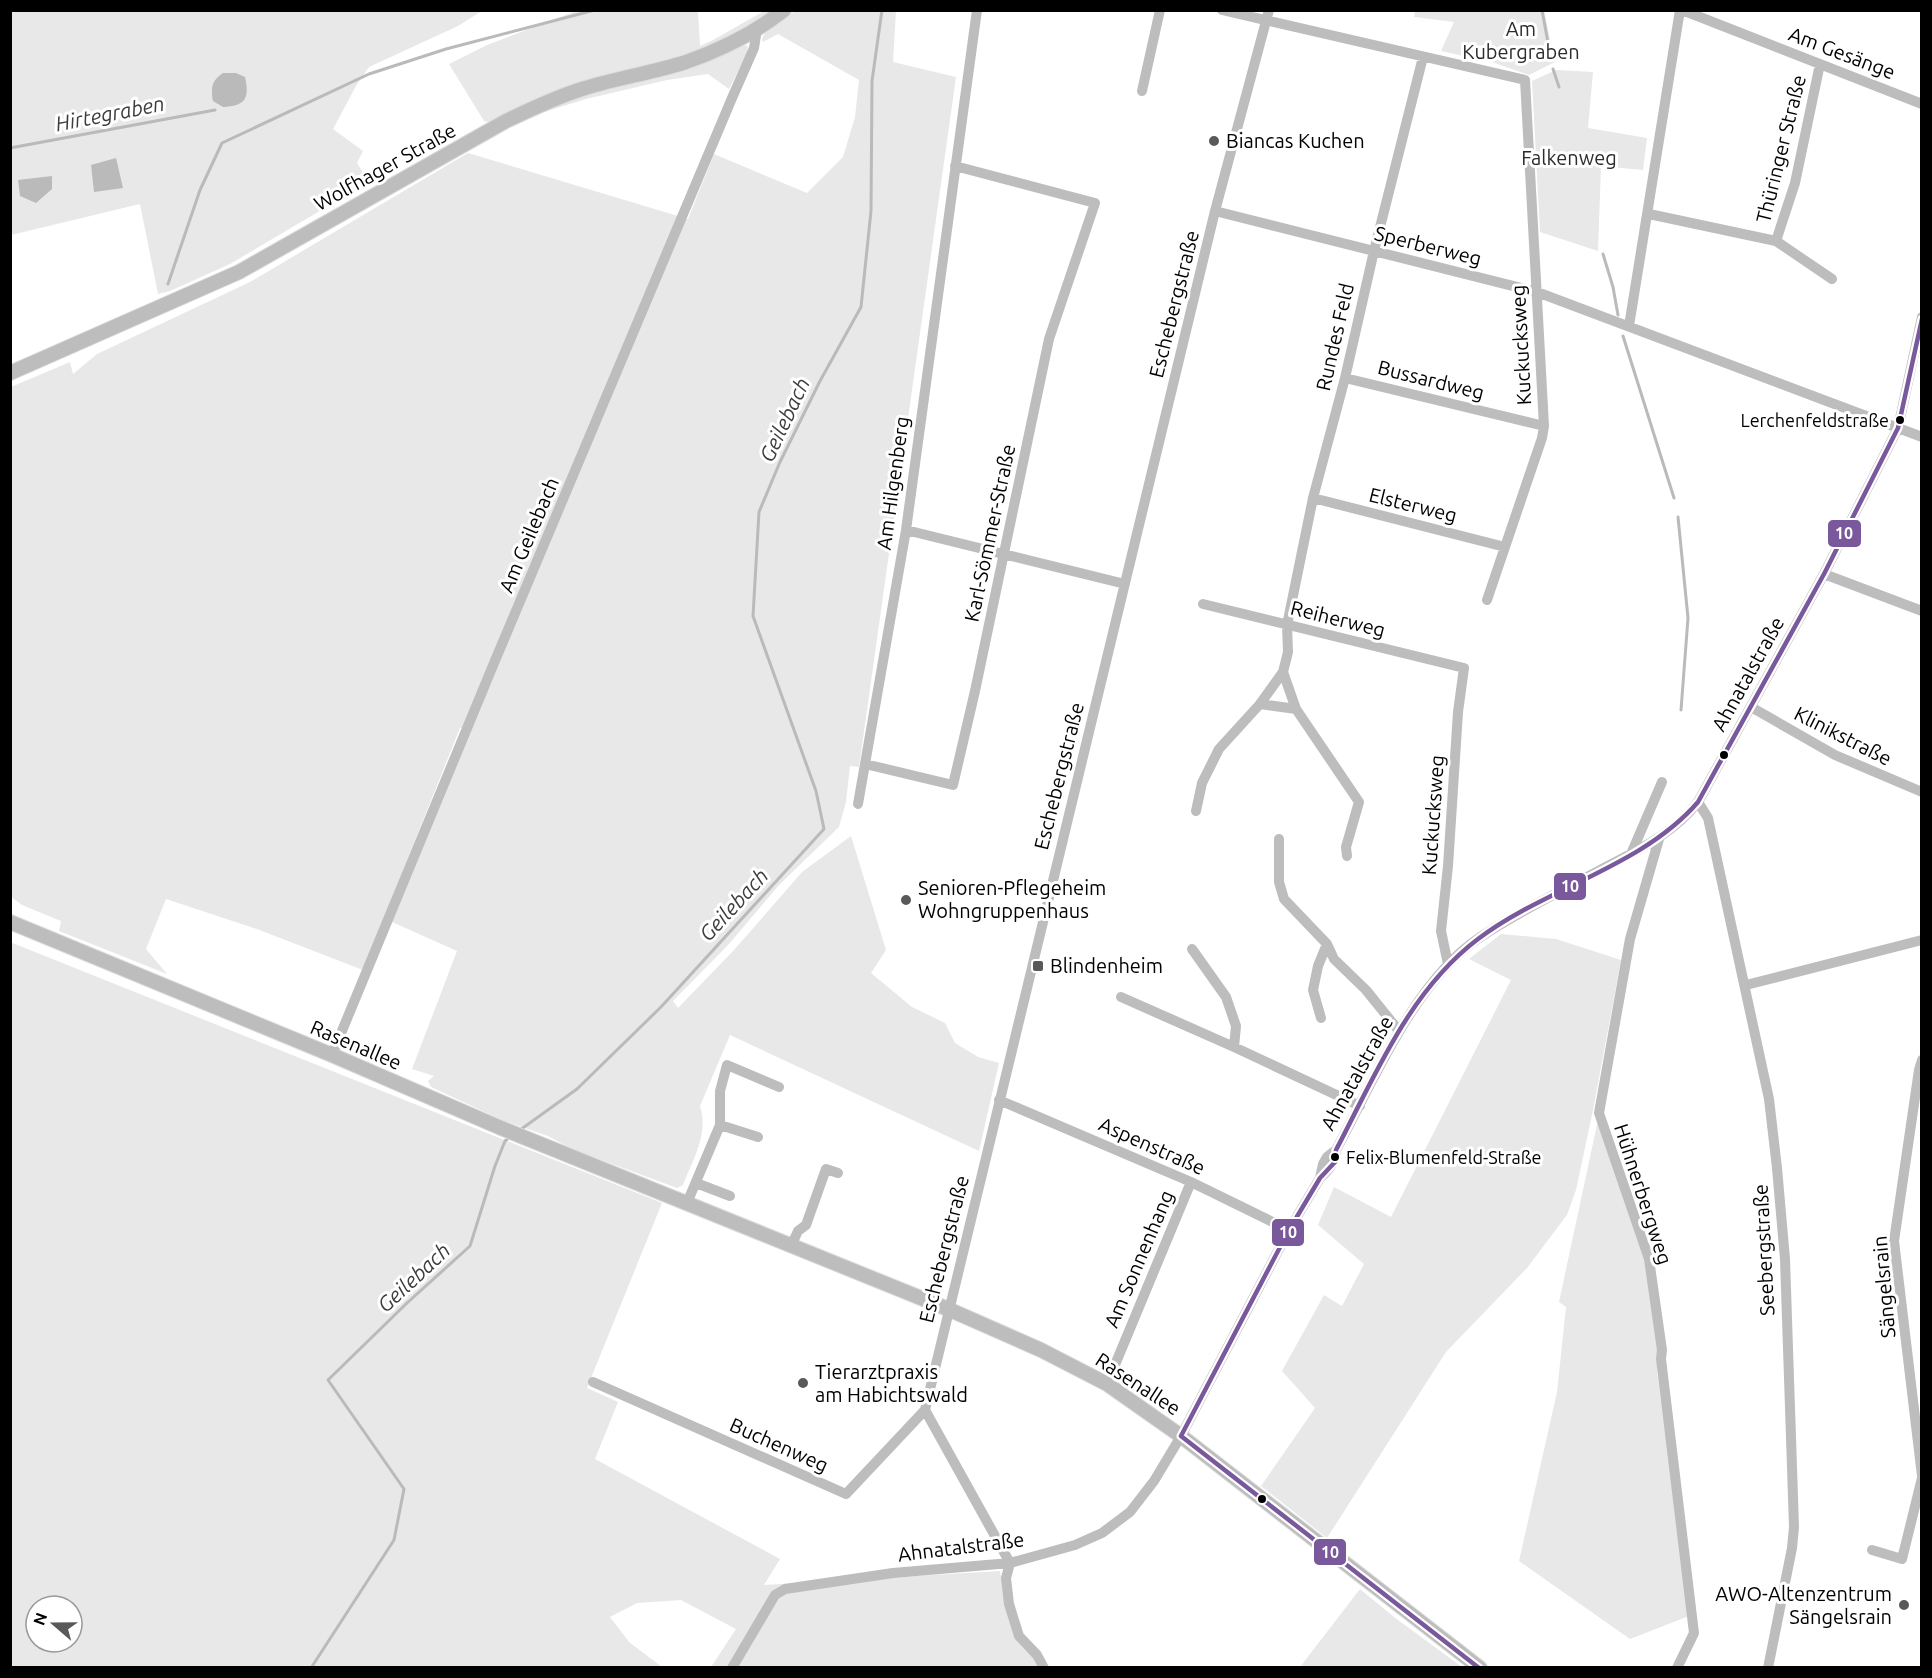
<svg xmlns="http://www.w3.org/2000/svg" width="1932" height="1678" font-family="Ubuntu,sans-serif">
<style>
.green{fill:#e8e8e8;fill-rule:evenodd}
.water{fill:#bababa}
.lines{fill:none;stroke-linecap:round;stroke-linejoin:round}
.stream{stroke:#bababa;stroke-width:3}
.major-casing{stroke:#dbdbdb;stroke-width:16}
.minor{stroke:#bdbdbd;stroke-width:10}
.major{stroke:#bdbdbd;stroke-width:14}
.bus-1-casing{stroke:#fff;stroke-width:9}
.bus-1{stroke:#79589c;stroke-width:4.5}
.poi-dot{fill:#595959;stroke:#fff;stroke-width:2}
.bus-dot{fill:#000;stroke:#fff;stroke-width:2}
.labels{text-anchor:middle;stroke-width:6;stroke-linejoin:round;paint-order:stroke}
.bus-label{font-size:18px;fill:#000;stroke:#fff;text-anchor:end}
.park-label{font-size:20px;fill:#2c2c2c;stroke:#fff}
.street-label{font-size:20px;fill:#000;stroke:#fff}
.poi-label{font-size:20px;fill:#000;stroke:#fff;text-anchor:start}
.water-label{font-size:21px;font-style:italic;fill:#3d3d3d;stroke:#fff}
.line-badge{stroke:#fff;stroke-width:2}
.badge-label{font-size:16px;text-anchor:middle;font-weight:bold;fill:#fff}
</style>
<rect width="100%" height="100%" fill="#fff"/>
<path class="green" d="M10 11H482L458 26 369 67 356 86 333 129 363 151 357 163 369 182 230 264 170 291 158 294 140 204 11 235Z
M576 11H698L700 46 713 40 764 11H769L767 14C741 31 715 44 686 55L490 122 484 121 449 64 487 45Z
M795 11H896L893 62 956 77 859 767 850 766 846 802 839 827 779 885 729 944 673 1001 678 1008 735 949 802 872 851 836 886 950 871 973 912 1007 945 1023 955 1043 978 1057 999 1063 979 1151 730 1035 700 1106C709 1134 693 1159 683 1185L677 1188 572 1149 548 1136 504 1121 431 1087 428 1081 434 1076 412 1069 457 951 392 922 471 731 460 728 363 970 257 929 166 899 146 949 167 974 59 931 61 921 22 905 11 897V387L70 362 73 374 97 354 250 282 468 153 688 219 714 154 807 193 843 157 855 117 859 80 778 34 763 42 762 39 766 31Z
M1415 11H1544L1555 62 1529 75 1492 62 1441 51 1454 22 1414 17Z
M744 45 748 46 747 54 729 89 708 74 667 80 586 99 541 113 562 102Z
M1556 70 1593 72 1588 128 1647 138 1643 170 1601 166 1598 251 1540 232 1532 81Z
M1501 934 1556 939 1621 960 1593 1110 1576 1190 1567 1215 1527 1268 1446 1352 1327 1538 1261 1486 1315 1408 1282 1371 1324 1295 1342 1306 1364 1264 1318 1225 1334 1187 1391 1217 1511 980 1469 959Z
M10 942 662 1203 587 1388 618 1402 595 1459 780 1559 764 1585 1000 1571C1005 1604 1021 1640 1040 1667H711L736 1629 681 1600 637 1603 610 1617 629 1642 662 1667H11ZM36 1606H72V1642H36Z
M1598 1120C1626 1201 1665 1285 1657 1372L1682 1551 1689 1616 1630 1639 1519 1561 1557 1392 1566 1307 1559 1302Z
M1360 1589 1394 1617 1462 1667H1300Z"/>
<path class="water" d="M223 73H236L245 77C250 99 245 106 223 107L213 101C211 88 211 81 223 73Z
M116 158 123 188 94 192 91 165Z
M52 176V189L36 203 20 196 18 180Z"/>
<g class="lines">
<path class="stream" d="M1542 10 1551 59
M1553 69 1559 87
M10 148 215 110
M1603 254 1613 287 1618 315
M168 284 200 190 222 143 369 74 446 49 595 10
M1623 336 1674 498
M1678 517 1688 618 1681 710
M520 1130 577 1089 661 1007 824 829 816 791 753 616 759 512 780 462 820 381 861 307 871 211 872 81 882 10
M311 1668 394 1540 404 1489 328 1380 407 1303 470 1246 495 1166 505 1141 510 1137"/>
<g class="major-casing">
<path id="major" d="M10 373 239 272 506 121C531 109 556 97 582 89 616 78 652 73 686 62 720 50 755 33 784 10
M10 922 332 1055 501 1128 948 1309 1041 1350 1107 1384 1181 1436 1480 1668"/>
</g>
<path class="minor" d="M1222 10 1525 80 1544 426 1542 438 1487 600
M1682 10 1922 104
M1142 91 1160 10
M1215 211 1537 292 1922 437
M1649 214 1776 241 1795 183 1820 64
M1776 241 1832 279
M1629 326 1680 10
M1345 378 1544 426
M1313 498 1505 547
M906 530 1125 584
M1824 574 1922 611
M1203 604 1464 668 1458 712 1448 866 1441 931 1448 964
M1283 672 1296 709 1359 802 1346 847 1347 856
M1260 704 1296 709
M1751 707 1835 755 1922 792
M865 764 953 785 975 691 1049 339 1095 203 955 166
M1698 802 1708 818 1769 1099 1777 1168 1785 1259 1794 1527 1792 1548 1768 1668
M858 804 906 530 977 10
M1196 811 1202 783 1219 749 1260 704 1283 672 1288 652 1287 625 1313 498 1345 378 1374 251 1423 57
M1279 839V882L1284 899 1327 944 1334 959 1366 990 1399 1031
M1659 839 1630 939 1599 1113 1649 1259 1662 1350 1661 1359 1694 1633 1677 1668
M1631 854 1662 782
M1192 949 1226 997 1236 1026 1234 1047
M1746 985 1922 940
M1121 997 1234 1047 1360 1106
M1321 1018 1313 990 1318 966 1327 944
M332 1055 494 663 732 98 754 48 757 29
M1922 1060 1919 1070 1894 1241 1922 1476
M999 1100 1191 1182 1289 1230
M720 1125 758 1137
M1320 1178C1330 1169 1334 1164 1336 1150
M696 1183 730 1196
M687 1203 720 1125V1091L727 1065 779 1087
M791 1246 798 1231 806 1225 826 1169 838 1173
M593 1382 846 1494 925 1410
M1107 1384 1191 1182
M1872 1550 1902 1559 1922 1478
M732 1668 775 1595 785 1589 893 1573 1010 1563 1075 1545 1102 1533 1130 1512 1154 1481 1181 1436 1289 1230 1320 1178 1323 1164 1327 1157 1336 1150C1373 1082 1414 982 1479 938 1519 911 1564 890 1606 867 1640 849 1674 833 1698 802L1824 574 1898 428 1922 317
M1044 1668 1037 1655 1019 1636 1009 1604 1006 1578 1010 1563 925 1410 1215 211 1269 10"/>
<use href="#major" class="major"/>
<g class="bus-1-casing">
<path id="bus-1" d="M1181 1436 1289 1230 1320 1178 1335 1162 1336 1150C1375 1076 1409 991 1478 939 1545 888 1642 867 1698 802L1824 574 1898 428 1922 319
M1181 1436 1479 1668"/>
</g>
<use href="#bus-1" class="bus-1"/>
</g>
<g class="poi-dot">
<circle cx="1214" cy="141" r="6"/>
<circle cx="906" cy="900" r="6"/>
<rect x="1032" y="960" width="12" height="12" rx="3"/>
<circle cx="803" cy="1383" r="6"/>
<circle cx="1904" cy="1605" r="6"/>
</g>
<g class="bus-dot">
<circle cx="1900" cy="420" r="5"/>
<circle cx="1724" cy="755" r="5"/>
<circle cx="1335" cy="1157" r="5"/>
<circle cx="1262" cy="1499" r="5"/>
</g>
<g class="labels">
<g class="bus-label">
<text x="1889" y="427">Lerchenfeldstraße</text>
<text x="1346" y="1164" text-anchor="start">Felix-Blumenfeld-Straße</text>
</g>
<g class="park-label">
<text x="1521" y="36">Am<tspan x="1521" dy="23">Kubergraben</tspan></text>
<text x="1569" y="165">Falkenweg</text>
</g>
<g class="street-label">
<text transform="translate(1842 53) rotate(21)" y="7">Am Gesänge</text>
<text transform="translate(1781 149) rotate(-76)" y="7">Thüringer Straße</text>
<text transform="translate(385 167) rotate(-29)" y="7">Wolfhager Straße</text>
<text transform="translate(1428 246) rotate(14)" y="7">Sperberweg</text>
<text transform="translate(1174 304) rotate(-76)" y="7">Eschebergstraße</text>
<text transform="translate(1335 337) rotate(-77)" y="7">Rundes Feld</text>
<text transform="translate(1521 345) rotate(-93)" y="7">Kuckucksweg</text>
<text transform="translate(1431 380) rotate(14)" y="7">Bussardweg</text>
<text transform="translate(893 483) rotate(-82)" y="7">Am Hilgenberg</text>
<text transform="translate(1413 505) rotate(14)" y="7">Elsterweg</text>
<text transform="translate(990 533) rotate(-78)" y="7">Karl-Sömmer-Straße</text>
<text transform="translate(529 535) rotate(-67)" y="7">Am Geilebach</text>
<text transform="translate(1338 619) rotate(14)" y="7">Reiherweg</text>
<text transform="translate(1748 674) rotate(-61)" y="7">Ahnatalstraße</text>
<text transform="translate(1843 736) rotate(27)" y="7">Klinikstraße</text>
<text transform="translate(1059 776) rotate(-76)" y="7">Eschebergstraße</text>
<text transform="translate(1433 815) rotate(-86)" y="7">Kuckucksweg</text>
<text transform="translate(356 1045) rotate(23)" y="7">Rasenallee</text>
<text transform="translate(1357 1073) rotate(-61)" y="7">Ahnatalstraße</text>
<text transform="translate(1152 1146) rotate(24)" y="7">Aspenstraße</text>
<text transform="translate(1643 1194) rotate(72)" y="7">Hühnerbergweg</text>
<text transform="translate(944 1249) rotate(-76)" y="7">Eschebergstraße</text>
<text transform="translate(1764 1250) rotate(-93)" y="7">Seebergstraße</text>
<text transform="translate(1139 1259) rotate(-67)" y="7">Am Sonnenhang</text>
<text transform="translate(1884 1287) rotate(-95)" y="7">Sängelsrain</text>
<text transform="translate(1138 1384) rotate(33)" y="7">Rasenallee</text>
<text transform="translate(779 1445) rotate(24)" y="7">Buchenweg</text>
<text transform="translate(961 1547) rotate(-7)" y="7">Ahnatalstraße</text>
</g>
<g class="poi-label">
<text x="1226" y="148">Biancas Kuchen</text>
<text x="918" y="895">Senioren-Pflegeheim<tspan x="918" dy="23">Wohngruppenhaus</tspan></text>
<text x="1050" y="973">Blindenheim</text>
<text x="815" y="1379">Tierarztpraxis<tspan x="815" dy="23">am Habichtswald</tspan></text>
<text x="1892" y="1601" text-anchor="end">AWO-Altenzentrum<tspan x="1892" dy="23">Sängelsrain</tspan></text>
</g>
<g class="water-label">
<text transform="translate(110 114) rotate(-11)" y="7">Hirtegraben</text>
<text transform="translate(785 420) rotate(-65)" y="7">Geilebach</text>
<text transform="translate(734 905) rotate(-47)" y="7">Geilebach</text>
<text transform="translate(414 1278) rotate(-43)" y="7">Geilebach</text>
</g>
</g>
<g class="line-badge">
<rect x="1827" y="519" width="35" height="29" rx="6" fill="#79589c"/>
<rect x="1553" y="872" width="34" height="29" rx="6" fill="#79589c"/>
<rect x="1271" y="1218" width="34" height="29" rx="6" fill="#79589c"/>
<rect x="1313" y="1538" width="34" height="28" rx="6" fill="#79589c"/>
</g>
<g class="badge-label">
<text x="1844" y="539">10</text>
<text x="1570" y="892">10</text>
<text x="1288" y="1238">10</text>
<text x="1330" y="1558">10</text>
</g>
<rect width="1932" height="1678" fill="none" stroke="#000000" stroke-width="24"/>
<g transform="translate(54 1624) rotate(290)"><circle r="28" fill="#ffffff" stroke="#999999" stroke-width="1.5"/>
<path d="M0-4.5L10 22L0 15L-10 22Z" fill="#595959"/>
<text y="-9" font-size="16" font-weight="bold" text-anchor="middle" fill="#000000">N</text>
</g>
</svg>
